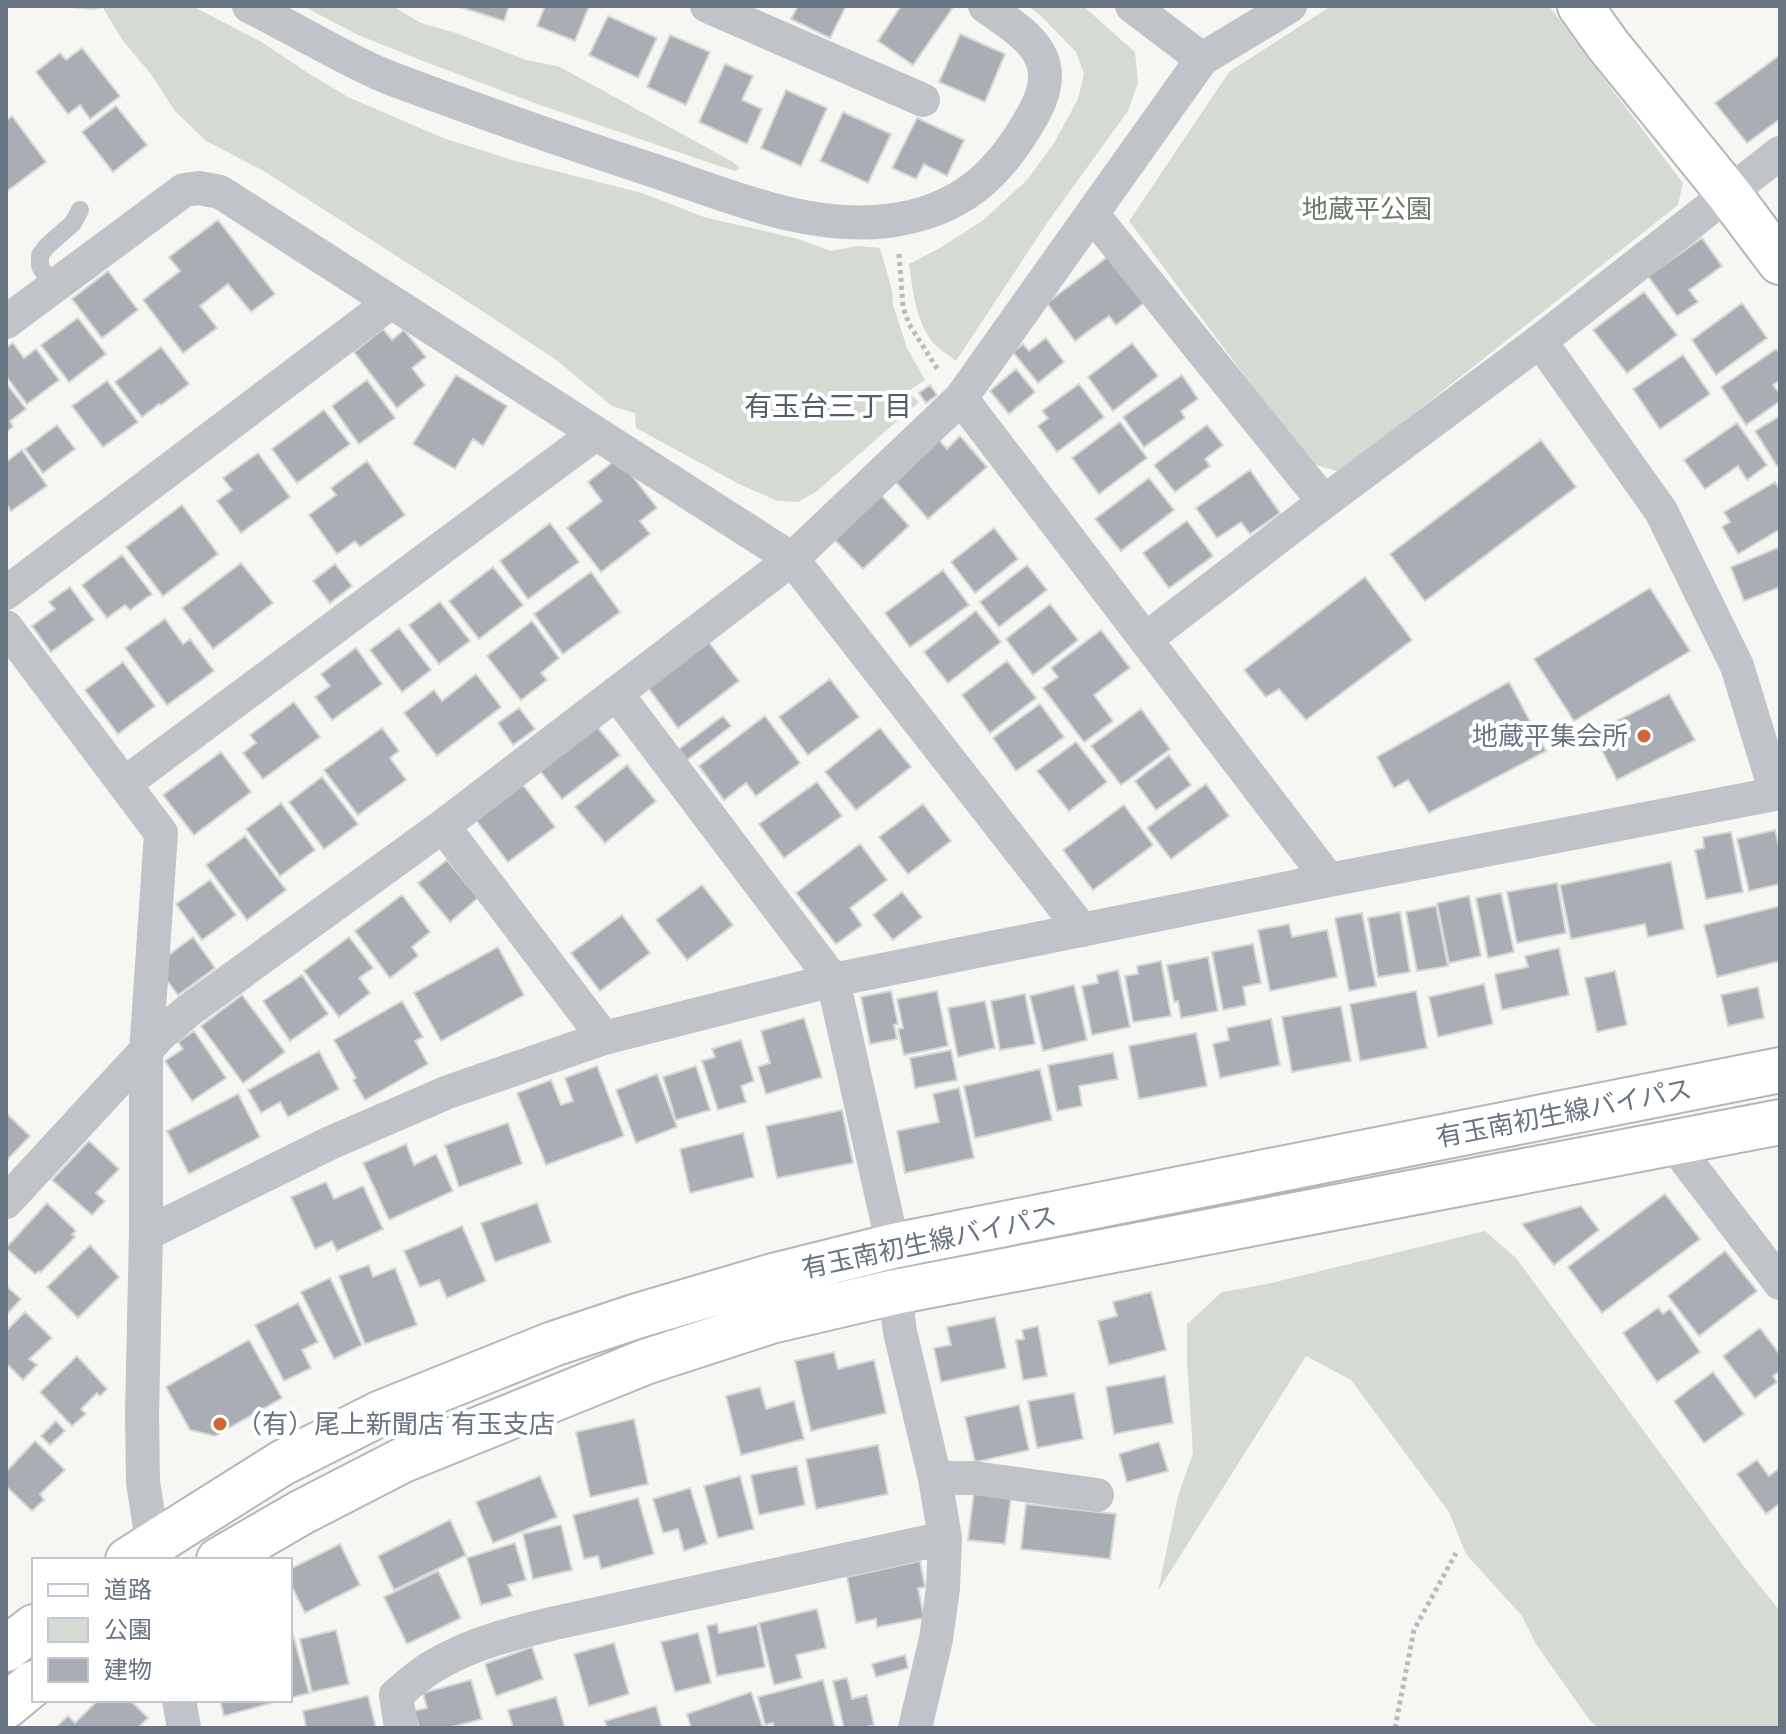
<svg xmlns="http://www.w3.org/2000/svg" width="1786" height="1734" font-family="'Space Grotesk','Noto Sans JP',sans-serif">
<style>
.green{fill:#d5dbd3}
.building{fill:#a8aeb3;stroke:#d7d8d6;stroke-width:2}
.lines{fill:none;stroke-linecap:round;stroke-linejoin:round}
.secondary-casing{stroke:#b3b7bb;stroke-width:48}
.path{stroke:#b8babd;stroke-width:5;stroke-dasharray:4 4;stroke-linecap:butt}
.lane{stroke:#c0c3c7;stroke-width:18}
.street{stroke:#c0c3c7;stroke-width:34}
.secondary{stroke:#fff;stroke-width:44}
.poi-dot{fill:#d16738;stroke:#fff;stroke-width:3}
.labels{text-anchor:middle;stroke-width:8;stroke-linejoin:round;paint-order:stroke}
.park-label{font-size:26px;fill:#697966;stroke:#fff}
.poi-label{font-size:26px;fill:#687481;stroke:#fff;text-anchor:end}
.street-label{font-size:26px;fill:#687481;stroke:#fff}
.neighbourhood-label{font-size:28px;fill:#555e67;stroke:#fff}
</style>
<rect width="100%" height="100%" fill="#f6f6f3"/>
<path class="green" d="M53 6H192L260 41 308 73 348 97 443 138 512 160 642 193 704 217 798 239 831 251 858 246 880 248 892 290 893 305 907 348 925 380 907 392 919 402 817 491 798 502 777 501 739 484 636 428 635 413 612 406 555 359 459 296 262 170 206 141 174 110 151 74 123 41 103 8 92 10Z
M303 6H392L421 23 456 33 526 60 558 66 733 162 740 168 736 171 722 167 543 106 423 61 358 35Z
M1028 6H1083L1135 52 1138 83 1128 111 1049 220 956 361C948 355 937 348 931 340 915 317 913 291 909 264L940 248 982 221 1027 180 1054 143 1078 99 1084 74 1076 52 1040 15Z
M1331 6H1549L1683 183 1678 205 1340 472 1310 463 1129 221 1229 72Z
M1485 1231 1516 1258 1742 1564 1780 1611V1728H1598L1588 1718 1536 1644 1522 1616 1466 1554 1449 1512 1351 1380 1306 1356 1158 1591 1178 1496 1193 1453 1187 1361V1324L1222 1292 1267 1284Z"/>
<path class="building" d="M457 6H509L504 21Z
M545 6H589L575 41 537 26Z
M798 6H846L830 38 791 19Z
M901 6H954L913 65 878 41Z
M608 16 657 38 638 78 589 55Z
M960 34 1005 54 985 102 939 82Z
M670 35 710 52 686 105 647 87Z
M82 48 120 96 90 119 80 105 68 114 36 72 60 53 66 60Z
M1780 55V119L1747 143 1715 103Z
M725 64 753 76 742 100 762 109 747 144 699 122Z
M786 90 827 108 801 166 761 148Z
M116 106 147 145 113 172 82 132Z
M843 112 891 134 868 183 820 161Z
M12 116 46 162 6 192V121Z
M917 118 964 140 947 176 924 164 916 179 892 168Z
M218 220 275 294 251 312 228 284 200 306 217 328 183 353 143 300 180 271 169 257Z
M1702 238 1722 266 1689 290 1698 302 1677 316 1648 276Z
M1110 255 1145 302 1116 325 1109 316 1075 341 1047 303Z
M108 271 138 310 102 338 72 299Z
M1644 292 1677 335 1627 373 1593 330Z
M1742 303 1767 338 1716 375 1692 340Z
M78 318 106 354 69 382 41 345Z
M383 329 392 340 404 330 426 357 412 368 425 385 397 408 354 352Z
M1046 338 1064 362 1038 383 1013 352 1023 344 1029 351Z
M13 343 24 358 36 349 59 380 27 404 6 376V348Z
M1132 343 1158 376 1113 411 1088 377Z
M161 347 189 384 161 405 159 404 142 417 115 382Z
M1776 349 1780 354V380L1773 385 1780 394V401L1746 425 1721 387Z
M1683 355 1710 394 1660 429 1633 389Z
M1016 369 1035 392 1009 414 990 391Z
M456 375 507 406 483 446 473 439 455 469 413 444Z
M1182 375 1198 399 1181 411 1185 418 1144 447 1123 417Z
M367 380 395 418 359 444 332 406Z
M107 381 138 422 103 447 72 406Z
M6 383 26 409 10 421 13 427 6 432Z
M1079 384 1104 417 1057 452 1038 426 1048 418 1042 411Z
M930 385 937 395 926 403 919 393Z
M324 410 350 444 297 483 272 449Z
M1780 416V464L1777 466 1755 431Z
M1120 422 1147 458 1099 494 1072 458Z
M1737 423 1767 465 1747 480 1738 466 1705 489 1684 460Z
M57 425 75 449 43 473 25 449Z
M1207 425 1223 445 1205 459 1210 466 1175 492 1154 465Z
M960 436 987 467 928 519 894 480 939 440 947 449Z
M1541 440 1576 487 1425 601 1390 554Z
M22 450 47 486 11 511 6 503V462Z
M258 453 290 497 241 533 217 501 232 490 223 478Z
M618 458 657 508 640 521 650 534 601 572 567 528 602 501 588 482Z
M367 461 405 515 360 547 355 541 337 554 309 515 336 495 331 488Z
M1250 470 1280 513 1250 534 1241 522 1217 538 1196 508Z
M1149 478 1174 510 1121 551 1095 519Z
M1775 482 1780 490V529L1738 554 1722 527 1730 522 1724 512Z
M880 494 909 526 863 569 833 538Z
M182 505 218 554 163 596 126 547Z
M1187 521 1213 556 1169 588 1143 553Z
M550 523 579 562 528 599 500 561Z
M994 528 1018 559 975 593 951 562Z
M1780 547V587L1744 601 1731 567Z
M122 555 152 594 130 610 125 605 107 618 82 585Z
M241 563 273 603 213 649 182 608Z
M335 564 352 586 330 603 313 581Z
M1027 565 1047 590 999 627 980 602Z
M493 567 523 605 479 639 449 601Z
M943 570 969 605 910 647 885 613Z
M591 572 620 612 563 654 534 614Z
M1365 577 1412 640 1306 720 1279 689 1266 697 1244 670Z
M70 587 94 620 51 652 32 626 55 609 49 602Z
M1650 588 1690 651 1574 721 1534 659Z
M440 602 470 641 439 664 409 625Z
M1050 604 1078 640 1033 675 1006 639Z
M976 611 1001 642 948 683 924 652Z
M165 619 183 644 190 639 214 671 167 705 125 648Z
M532 621 559 658 541 673 547 680 521 700 487 656Z
M399 628 431 670 402 692 370 650Z
M1101 630 1130 668 1094 695 1113 721 1084 742 1043 688 1058 677 1051 668Z
M707 640 739 681 678 728 647 686Z
M356 648 382 684 332 720 315 697 330 686 321 674Z
M1007 661 1036 698 990 733 962 695Z
M123 662 155 706 118 734 85 690Z
M476 674 501 707 437 756 404 713 434 690 442 701Z
M830 679 859 717 808 755 779 717Z
M1509 682 1546 751 1429 813 1408 780 1394 788 1377 757Z
M1669 694 1695 740 1617 780 1593 733Z
M294 702 320 737 263 779 243 753 256 743 250 735Z
M1040 704 1064 737 1016 771 993 738Z
M519 708 535 729 513 745 498 723Z
M1141 709 1170 749 1121 785 1091 746Z
M723 716 731 726 687 760 679 749Z
M765 716 800 763 756 796 746 783 724 800 699 766Z
M594 723 620 755 562 799 537 767Z
M382 728 399 751 390 758 406 780 358 815 324 770Z
M880 728 911 767 856 810 825 772Z
M1076 742 1107 782 1069 811 1037 771Z
M221 752 251 792 194 835 163 795Z
M1169 755 1191 785 1156 810 1135 781Z
M627 765 656 801 605 843 575 807Z
M322 777 358 824 324 849 289 802Z
M817 782 842 816 784 858 759 824Z
M1206 784 1229 816 1171 859 1147 828Z
M523 785 555 827 508 862 476 820Z
M281 803 315 850 280 876 246 829Z
M923 804 951 841 908 874 879 837Z
M1124 805 1153 845 1093 890 1063 850Z
M1775 830 1780 851V884L1749 891 1737 839Z
M1731 832 1743 892 1706 899 1695 850 1704 848 1703 837Z
M245 836 286 890 247 920 206 865Z
M860 844 887 880 850 908 862 925 836 944 796 893Z
M447 860 478 898 450 922 418 883Z
M1671 862 1684 929 1648 937 1645 924 1571 939 1560 885Z
M210 880 236 915 202 940 176 904Z
M1557 883 1566 933 1517 943 1507 892Z
M702 885 733 925 687 960 656 920Z
M902 892 922 917 893 940 873 915Z
M1501 893 1514 952 1488 958 1476 898Z
M402 895 430 932 412 947 418 956 390 978 355 931Z
M1469 896 1481 956 1449 963 1437 903Z
M1436 906 1448 966 1417 971 1406 912Z
M1780 906V961L1717 977 1704 925Z
M1400 912 1410 972 1378 977 1368 918Z
M1362 913 1376 986 1349 991 1335 918Z
M622 915 650 953 600 991 571 953Z
M1289 924 1292 937 1327 930 1337 977 1270 991 1258 930Z
M193 937 215 968 178 995 166 979 169 955Z
M349 937 373 968 359 978 370 993 339 1017 304 971Z
M1253 944 1261 983 1243 987 1246 1005 1223 1010 1212 952Z
M498 947 524 995 441 1041 414 993Z
M1559 948 1569 995 1502 1010 1495 974 1528 967 1525 956Z
M1208 957 1218 1011 1181 1018 1178 1001 1174 1002 1167 965Z
M1161 961 1171 1016 1133 1022 1125 976 1138 974 1137 966Z
M1118 970 1130 1027 1092 1035 1082 986 1098 983 1097 975Z
M1615 971 1627 1025 1597 1032 1585 978Z
M302 975 328 1014 290 1041 263 1001Z
M1484 984 1493 1024 1438 1037 1429 997Z
M1074 985 1087 1040 1043 1051 1030 996Z
M1758 987 1764 1018 1728 1026 1721 995Z
M891 991 898 1024 894 1025 897 1039 870 1044 861 997Z
M937 991 948 1046 904 1055 898 1029 903 1028 897 999Z
M1416 991 1427 1048 1360 1061 1350 1004Z
M1025 994 1035 1044 1000 1050 991 1001Z
M242 995 285 1052 243 1083 201 1026Z
M402 1001 423 1037 415 1041 428 1064 365 1100 353 1080 356 1078 334 1040Z
M985 1001 995 1048 958 1057 948 1008Z
M1341 1006 1351 1061 1292 1072 1282 1017Z
M804 1018 822 1077 766 1094 758 1067 770 1063 761 1031Z
M1271 1019 1280 1065 1220 1078 1213 1044 1229 1040 1227 1028Z
M194 1031 226 1078 192 1101 165 1061 183 1049 178 1042Z
M1196 1033 1207 1086 1139 1099 1129 1046Z
M741 1040 754 1081 741 1086 746 1102 718 1110 702 1061 715 1057 712 1049Z
M951 1050 957 1080 915 1088 910 1058Z
M319 1051 339 1089 288 1117 280 1102 261 1113 248 1090Z
M1113 1053 1118 1079 1079 1086 1082 1106 1057 1111 1048 1065Z
M597 1066 624 1136 546 1165 517 1093 551 1080 561 1105 573 1101 565 1078Z
M696 1066 710 1110 676 1120 663 1077Z
M1040 1069 1052 1120 975 1138 964 1086Z
M657 1074 677 1127 636 1143 616 1090Z
M959 1088 974 1158 905 1173 897 1131 939 1122 933 1094Z
M238 1094 260 1137 189 1174 167 1131Z
M842 1110 853 1163 777 1178 766 1126Z
M6 1113 30 1136 6 1161Z
M508 1123 522 1164 459 1187 445 1145Z
M743 1133 754 1177 690 1193 680 1149Z
M89 1141 119 1169 96 1193 105 1201 92 1215 52 1180Z
M406 1144 414 1165 436 1154 453 1191 389 1220 363 1163Z
M326 1182 334 1199 363 1186 383 1229 337 1251 332 1241 315 1249 291 1197Z
M1665 1194 1700 1239 1602 1313 1568 1267Z
M47 1203 76 1231 72 1234 75 1237 41 1272 39 1271 35 1274 6 1248Z
M537 1203 551 1242 495 1262 481 1223Z
M1581 1206 1599 1230 1554 1265 1522 1224Z
M462 1226 486 1281 447 1298 439 1280 420 1287 404 1251Z
M90 1245 119 1277 78 1318 47 1287Z
M1725 1251 1757 1291 1699 1336 1668 1296Z
M369 1265 373 1277 395 1268 417 1325 365 1344 339 1276Z
M330 1278 362 1345 334 1359 301 1292Z
M6 1286 21 1299 6 1315Z
M1151 1292 1166 1350 1109 1365 1098 1321 1117 1316 1113 1302Z
M298 1303 318 1342 302 1350 311 1368 284 1381 255 1325Z
M1658 1308 1663 1314 1670 1309 1700 1352 1657 1382 1623 1333Z
M25 1312 52 1338 29 1359 37 1365 23 1380 6 1363V1331Z
M995 1317 1006 1368 941 1382 934 1348 951 1345 947 1327Z
M1038 1326 1047 1376 1023 1380 1016 1340 1024 1339 1022 1330Z
M1760 1328 1780 1355V1371L1773 1376 1777 1382 1755 1398 1723 1356Z
M249 1340 282 1398 215 1436 190 1430 166 1387Z
M834 1352 838 1369 874 1360 886 1413 811 1431 795 1361Z
M77 1356 107 1389 100 1396 97 1393 81 1409 86 1414 72 1426 40 1392Z
M1713 1372 1744 1414 1704 1443 1674 1401Z
M1165 1376 1173 1423 1114 1434 1106 1387Z
M760 1387 766 1409 794 1401 804 1439 741 1455 726 1396Z
M1074 1393 1083 1439 1037 1448 1028 1401Z
M1019 1405 1029 1450 975 1462 965 1417Z
M634 1419 648 1484 590 1497 576 1432Z
M56 1421 65 1431 50 1445 41 1436Z
M35 1441 65 1470 40 1494 44 1500 32 1511 6 1486V1472Z
M1159 1442 1168 1471 1127 1482 1119 1454Z
M878 1445 888 1494 816 1509 806 1459Z
M1757 1460 1769 1476 1780 1468V1503L1766 1514 1737 1474Z
M797 1466 805 1505 759 1515 751 1475Z
M540 1476 557 1517 493 1543 476 1502Z
M740 1476 754 1529 718 1538 704 1486Z
M690 1488 707 1543 684 1551 678 1529 663 1533 653 1499Z
M974 1492 1011 1497 1005 1544 968 1540Z
M638 1498 654 1554 601 1569 598 1556 584 1559 573 1515Z
M1026 1504 1116 1514 1110 1559 1021 1549Z
M450 1520 466 1555 394 1590 378 1556Z
M561 1525 572 1570 533 1579 523 1534Z
M515 1543 526 1580 508 1585 512 1596 481 1605 467 1558Z
M340 1544 360 1585 305 1613 290 1583V1569Z
M920 1561 925 1587 918 1588 924 1618 877 1627 876 1619 856 1623 847 1577Z
M438 1571 461 1618 407 1644 384 1597Z
M817 1609 826 1648 796 1655 802 1678 774 1685 759 1623Z
M290 1624 309 1693 290 1698Z
M717 1624 719 1633 757 1625 765 1667 717 1676 707 1626Z
M336 1630 349 1684 312 1692 300 1639Z
M698 1633 711 1683 675 1692 661 1642Z
M614 1643 629 1694 589 1706 574 1654Z
M532 1647 543 1679 496 1696 485 1664Z
M905 1655 908 1668 876 1677 872 1664Z
M847 1678 852 1699 867 1695 874 1725 863 1728H844L833 1681Z
M471 1680 482 1719 448 1728H419L414 1711 427 1708 423 1693Z
M823 1680 835 1728H774L773 1723 765 1725 758 1697Z
M751 1692 763 1728H691L687 1714Z
M368 1696 376 1728H306L303 1711Z
M556 1697 565 1728H513L508 1710Z
M98 1700H130L148 1718 138 1728H55L68 1716 75 1723Z
M220 1700H282L224 1716Z
M656 1706 662 1728H607L605 1721Z"/>
<g class="lines">
<g class="secondary-casing">
<path id="secondary" d="M1580 6 1608 45 1728 193 1780 262
M128 1560 282 1463 381 1413 553 1344 637 1316 773 1276 893 1246 1780 1070
M219 1560 302 1512 403 1460 645 1362 771 1321 895 1292 1780 1122
M6 1649 34 1627
M6 1706 34 1683"/>
</g>
<path class="path" d="M899 254 903 307 909 324 938 370
M1395 1728 1414 1630 1456 1553"/>
<path class="lane" d="M53 288 40 266V255L47 246 73 223 80 210"/>
<path class="street" d="M249 6C293 28 334 53 378 73 404 84 431 93 458 103 524 127 591 150 658 172 732 197 807 230 887 221 961 212 1001 174 1035 111 1064 56 1025 34 985 6
M707 6 923 100
M1132 6 1202 59
M1093 215 1324 502
M6 322 184 190 199 188 220 192 792 559 1082 930
M1540 341 1661 511 1737 666 1776 793
M961 398 1329 880
M6 593 391 302
M6 627 161 833 146 1053V1234L142 1414 143 1482 155 1560
M1146 639 1324 502 1540 341 1780 153
M616 693 833 980 893 1246
M124 784 595 434
M443 826 604 1038
M1672 1142 1780 1283
M6 1202 161 1034 188 1011 443 826 792 559 961 398 1202 59 1290 6
M146 1234 330 1143 448 1092 604 1038 833 980 1329 880 1780 793
M895 1292 900 1332 935 1478 945 1538 943 1588 936 1639 915 1728
M935 1478H973L1097 1495
M179 1700 184 1728
M401 1728 396 1695C409 1684 422 1672 437 1664 473 1643 514 1633 555 1623L945 1538"/>
<use href="#secondary" class="secondary"/>
</g>
<g class="poi-dot">
<circle cx="1644" cy="736" r="8"/>
<circle cx="220" cy="1424" r="8"/>
</g>
<g class="labels">
<g class="park-label">
<text x="1367" y="218">地蔵平公園</text>
</g>
<g class="poi-label">
<text x="1628" y="745">地蔵平集会所</text>
<text x="236" y="1433" text-anchor="start">（有）尾上新聞店 有玉支店</text>
</g>
<g class="street-label">
<text transform="translate(1564 1113) rotate(-11)" y="9">有玉南初生線バイパス</text>
<text transform="translate(929 1242) rotate(-12)" y="9">有玉南初生線バイパス</text>
</g>
<g class="neighbourhood-label">
<text x="828" y="416">有玉台三丁目</text>
</g>
</g>
<rect width="1786" height="1734" fill="none" stroke="#687481" stroke-width="16"/>
<rect x="32" y="1558" width="260" height="144" fill="#ffffff" stroke="#c3c7cd" stroke-width="2"/>
<rect x="48" y="1584" width="40" height="12" fill="#ffffff" stroke="#c3c7cd" stroke-width="2"/>
<text x="104" y="1598" font-size="24" fill="#687481">道路</text>
<rect x="48" y="1618" width="40" height="24" fill="#d5dbd3" stroke="#c3c7cd" stroke-width="2"/>
<text x="104" y="1638" font-size="24" fill="#687481">公園</text>
<rect x="48" y="1658" width="40" height="24" fill="#a8aeb3" stroke="#c3c7cd" stroke-width="2"/>
<text x="104" y="1678" font-size="24" fill="#687481">建物</text>
</svg>
